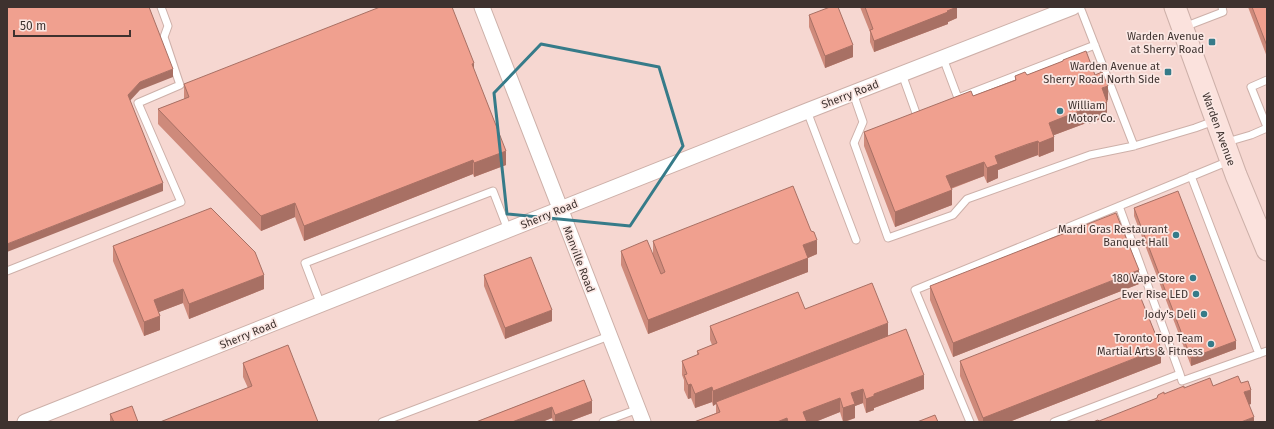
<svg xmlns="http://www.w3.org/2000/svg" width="1274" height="429" font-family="'Fira Sans',sans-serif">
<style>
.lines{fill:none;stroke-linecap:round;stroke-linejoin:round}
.service-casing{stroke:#cdb0a9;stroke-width:9}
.minor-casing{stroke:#cdb0a9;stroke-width:17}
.secondary-casing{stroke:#cdb0a9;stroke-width:23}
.service{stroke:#fff;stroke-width:7}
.minor{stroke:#fff;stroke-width:15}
.secondary{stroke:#fbe2dd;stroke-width:21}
.wall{fill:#ce8a7b}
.shaded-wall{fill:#a87064}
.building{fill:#f0a08f;stroke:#a87064}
.marked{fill:none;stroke:#367b89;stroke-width:3;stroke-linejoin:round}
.poi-dot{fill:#367b89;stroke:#fbe8e4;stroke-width:1.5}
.labels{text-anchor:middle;stroke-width:3.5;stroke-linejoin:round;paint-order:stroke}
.poi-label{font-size:11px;fill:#3e322f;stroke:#fbe8e4;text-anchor:end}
.street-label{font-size:11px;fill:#3e322f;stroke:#fbe8e4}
</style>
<rect width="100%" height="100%" fill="#f6d7d1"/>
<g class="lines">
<g class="service-casing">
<path id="service" d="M1080 7 1134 146 1195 128 1214 121
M1184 27 1223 12 1222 7
M943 58 958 98 1095 45
M902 74 916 113
M1267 80 1251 87 1267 127
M853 93 863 122 854 143 888 238 953 215 967 199 1090 155 1134 146
M807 111 856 240
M1227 142 1251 135 1267 128
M1191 176 1259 354
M1119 206 1180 374
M7 271 181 202 138 103 180 85 164 37 168 26 161 7
M321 305 305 263 493 191 508 230
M382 422 609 336
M603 422 638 409
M970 422 915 290 1229 161
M1054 422 1180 374 1182 381 1267 351"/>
</g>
<g class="minor-casing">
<path id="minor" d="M482 7 643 422
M25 422 807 111 1073 7"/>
</g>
<g class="secondary-casing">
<path id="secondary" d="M1175 7 1236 175 1267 250"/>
</g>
<use href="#service" class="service"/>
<use href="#minor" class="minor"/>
<use href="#secondary" class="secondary"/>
</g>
<path class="wall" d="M860 7H957V18L948 22V24L874 52 870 42V32Z
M1248 7H1267V57Z
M809 15 853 57 825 68 809 27Z
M1063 60 1095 75 1108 100 1107 101V116L1089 124V122L1054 135V151L1039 157 1038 155 1028 158 998 170V178L987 183 984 176 951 189 952 205 895 227 864 146V132L973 96 1015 80V76L1027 75 1063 62Z
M474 71 506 165 474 177 473 174 304 241 295 217 261 231 158 124V109L184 99V84Z
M1134 208 1236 349 1191 366 1134 216Z
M653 241 817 254 808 258V272L648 334 621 265V251L653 255Z
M113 246 264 289 189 319 183 303 159 312 160 330 144 336 113 261Z
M484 275 552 321 505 339 484 286Z
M1139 284 953 357 930 300V286Z
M805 309 888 336 924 389 874 408V410L866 413 863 403 855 406V418L845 422H843L840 412 815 422H694L716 413V404L713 406 712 402 695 408 691 398 688 399 684 390V380L682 375V361L697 355V351L712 345 710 340V326Z
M960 361 1161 363 1009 422H979L960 376Z
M243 363 318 422 248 388 243 377Z
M584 380 592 413 568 422H553L552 418 542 422H476Z
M110 414 138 422H110Z"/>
<path class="shaded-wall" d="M957 7V18L948 22V24L874 52V41Z
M853 45V57L825 68V56Z
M474 63V77L472 64Z
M173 69V77L140 90 128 103V95L140 82Z
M1108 86V100L1102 103V88Z
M1107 102V116L1089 124V109Z
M1089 107V122L1049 137V123Z
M1054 137V151L1039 157V143Z
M1038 141V155L998 170V178L987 183V168L995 156Z
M506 151V165L474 177V163Z
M473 160V174L304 241V226Z
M984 162V176L946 190V176Z
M163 183V191L7 252V244Z
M952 190V205L895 227V212Z
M295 203V217L261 231V216Z
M817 240V254L803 260V245Z
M808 258V272L648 334V320Z
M1139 270V284L953 357V343Z
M264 275V289L189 319V304Z
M183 289V303L154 314V300Z
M552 310V321L505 339V328Z
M160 316V330L144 336V322Z
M888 323V337L716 402V404L713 406V391Z
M1236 341V349L1191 366V358Z
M1161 348V363L1009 422H983V418Z
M924 375V389L874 408V410L866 413V399L874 394Z
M691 384V398L688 399V385Z
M712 387V402L695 408V394Z
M863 389V403L855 406V418L843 422V408L851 393Z
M1251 390V404L1244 407V392Z
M840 398V412L815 422H803V412Z
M592 401V413L568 422H555V415Z
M552 407V418L542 422H512Z
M1254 417V422H1241Z
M787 418V422H777Z"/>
<path class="building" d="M7 7H149L173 69 140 82 128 95 163 183 7 244Z
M380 7H452L474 63 472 64 506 151 474 163 473 160 304 226 295 203 261 216 158 109 189 97 184 84Z
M830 7H838L853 45 825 56 809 15Z
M865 7H957L947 11 948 12 874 41 870 30 873 29Z
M1252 7H1267V46Z
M1086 51 1095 75 1102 72 1108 86 1102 88 1107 102 1089 109V107L1049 123 1054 137 1039 143 1038 141 1028 144 995 156 998 164 987 168 984 162 946 176 952 190 895 212 864 132 971 91 973 96 1016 80 1015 76 1025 72 1027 75 1063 61V60Z
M793 186 811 231 814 232 817 240 803 245 808 258 648 320 621 251 647 240 661 274 665 272 653 241Z
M1178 191 1236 341 1191 358 1134 208Z
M211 208 255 252 264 275 189 304 183 289 154 300 160 316 144 322 113 246Z
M1116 213 1139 270 953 343 930 286Z
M531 257 552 310 505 328 484 275Z
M872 283 888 323 713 391 712 387 695 394 691 384 688 385 684 375 687 374 682 361 699 354 697 351 717 343 710 326 798 292 805 309Z
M1138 291 1161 348 983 418 960 361Z
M906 329 924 375 874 394V396L866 399 863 389 851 393 855 404 843 408 840 398 803 412 807 422H788L787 418 777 422H694L720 412 716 402Z
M288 345 318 422H160L252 386 243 363Z
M1238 376 1241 383 1248 381 1251 390 1244 392 1254 417 1241 422H1093L1098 420 1099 421 1157 398 1158 395 1164 392V394L1184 386V388L1210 378 1213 386Z
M584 380 592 401 555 415 552 407 512 422H476Z
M132 406 138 422H114L110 414Z
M935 415 938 422H917Z"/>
<path class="marked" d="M541 44 659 67 683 146 630 226 507 214 494 93Z"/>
<g class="poi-dot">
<rect x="1208" y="38" width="8" height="8" rx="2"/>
<rect x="1164" y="68" width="8" height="8" rx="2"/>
<circle cx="1060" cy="111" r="4"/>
<circle cx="1176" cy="235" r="4"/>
<circle cx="1193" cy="278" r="4"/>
<circle cx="1196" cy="294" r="4"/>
<circle cx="1204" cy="314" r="4"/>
<circle cx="1211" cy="344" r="4"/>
</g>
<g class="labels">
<g class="poi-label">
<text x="1204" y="40">Warden Avenue<tspan x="1204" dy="13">at Sherry Road</tspan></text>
<text x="1160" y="70">Warden Avenue at<tspan x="1160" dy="13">Sherry Road North Side</tspan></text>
<text x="1068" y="109" text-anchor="start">William<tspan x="1068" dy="13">Motor Co.</tspan></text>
<text x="1168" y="233">Mardi Gras Restaurant<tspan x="1168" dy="13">Banquet Hall</tspan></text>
<text x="1185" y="282">180 Vape Store</text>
<text x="1188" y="298">Ever Rise LED</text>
<text x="1196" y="318">Jody's Deli</text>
<text x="1203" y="342">Toronto Top Team<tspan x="1203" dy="13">Martial Arts &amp; Fitness</tspan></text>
</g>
<g class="street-label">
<text transform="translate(850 94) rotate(-21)" y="4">Sherry Road</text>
<text transform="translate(1219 129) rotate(70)" y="4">Warden Avenue</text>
<text transform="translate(549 214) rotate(-22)" y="4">Sherry Road</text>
<text transform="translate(579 259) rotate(69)" y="4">Manville Road</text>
<text transform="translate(248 334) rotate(-22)" y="4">Sherry Road</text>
</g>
</g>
<rect width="1274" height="429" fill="none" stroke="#3e322f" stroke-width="16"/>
<path d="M14 30v6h116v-6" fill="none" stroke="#3e322f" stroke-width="2"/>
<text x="20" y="30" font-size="12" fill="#3e322f" stroke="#fbe8e4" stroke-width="3" paint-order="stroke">50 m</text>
</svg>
